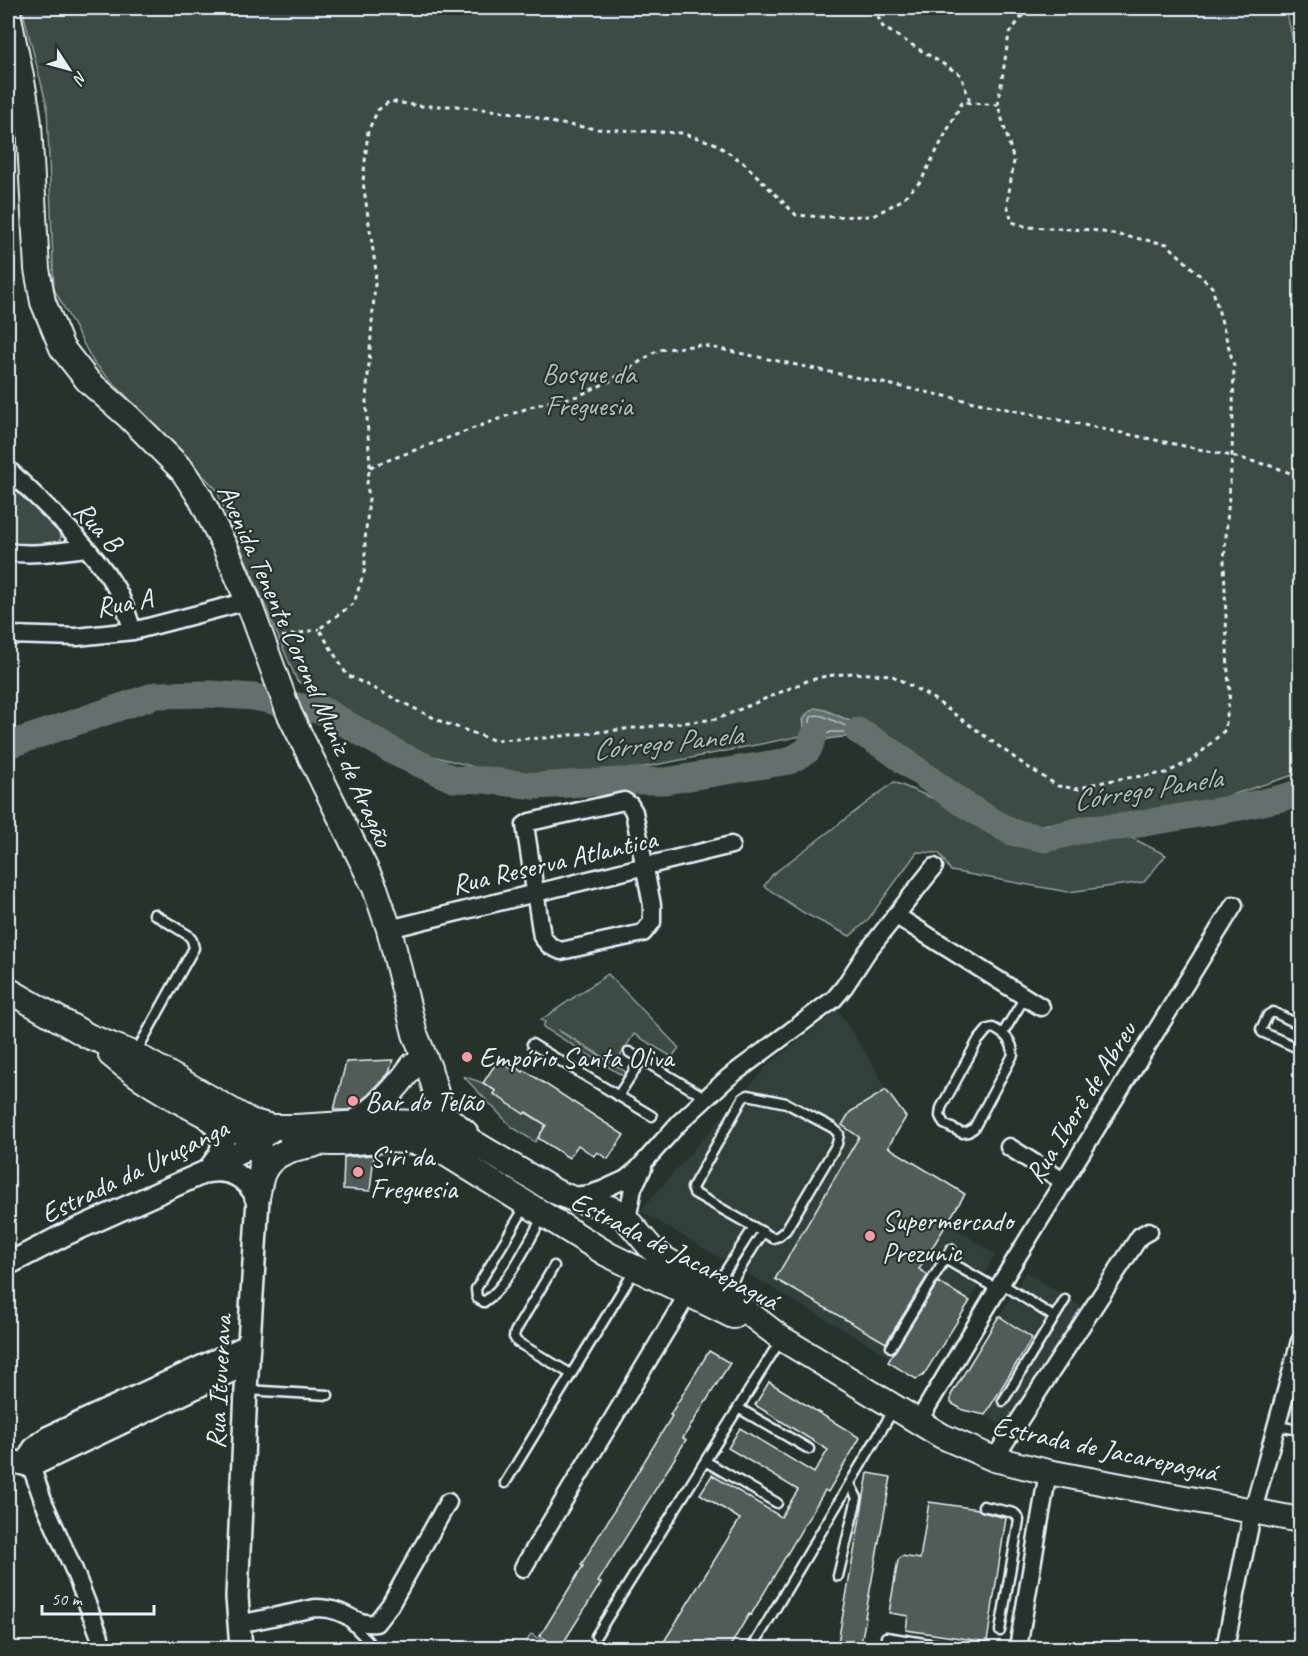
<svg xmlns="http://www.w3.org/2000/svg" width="1308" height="1656" font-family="Caveat,sans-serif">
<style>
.built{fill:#333f3a}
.green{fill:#3e4b47;stroke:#939ea0;stroke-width:1.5}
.water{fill:#636f6d;stroke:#98a3a5;stroke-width:1.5}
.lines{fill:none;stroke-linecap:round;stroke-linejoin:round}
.shore{stroke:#b3bdc0;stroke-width:1.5}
.river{stroke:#636f6d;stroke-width:27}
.building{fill:#505c59;stroke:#e8f1f8;stroke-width:1.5}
.service-casing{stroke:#e8f1f8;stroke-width:13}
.minor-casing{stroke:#e8f1f8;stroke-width:21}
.tertiary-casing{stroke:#e8f1f8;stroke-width:26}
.secondary-casing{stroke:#e8f1f8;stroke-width:28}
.path{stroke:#e8f1f8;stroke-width:3;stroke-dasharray:4.5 4.5;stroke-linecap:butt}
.service{stroke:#26332d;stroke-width:8}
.minor{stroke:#26332d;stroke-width:16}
.tertiary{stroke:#26332d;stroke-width:21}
.secondary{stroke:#26332d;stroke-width:24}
.poi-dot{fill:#ff9aa2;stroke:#26332d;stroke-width:2}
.labels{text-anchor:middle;stroke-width:4.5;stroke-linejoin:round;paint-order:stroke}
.park-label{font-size:28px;fill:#b5bfc3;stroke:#26332d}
.street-label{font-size:28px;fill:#e8f1f8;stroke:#26332d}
.poi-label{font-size:28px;fill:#e8f1f8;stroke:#26332d;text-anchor:start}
.water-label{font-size:30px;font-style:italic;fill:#b3bdc0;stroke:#26332d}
</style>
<rect width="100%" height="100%" fill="#26332d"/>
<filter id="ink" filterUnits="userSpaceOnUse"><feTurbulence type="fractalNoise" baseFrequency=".0167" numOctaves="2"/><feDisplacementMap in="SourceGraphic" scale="12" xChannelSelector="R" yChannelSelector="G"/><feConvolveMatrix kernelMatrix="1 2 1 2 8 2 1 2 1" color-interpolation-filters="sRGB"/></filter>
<g filter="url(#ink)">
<path class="built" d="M838 1010 873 1065 886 1090 906 1117 888 1148 965 1194 947 1223 995 1254 970 1301 923 1376 640 1211 769 1064Z
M1026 1272 1083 1308 1005 1427 951 1395Z"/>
<path class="green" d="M22 8H1286L1293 41 1300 40V773L1194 807 1033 826 988 815 884 736 825 710 803 720 806 735 620 772 512 777 410 750 297 681 216 489 94 363 54 289 47 106Z
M8 478 58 529 61 537 57 547H8Z
M894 782 973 815 1062 836H1128L1166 855 1144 882 1068 892 951 871 939 853 917 852 867 921 850 936 804 913 764 886 773 874Z
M608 974 679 1048 672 1057 634 1034 615 1064 558 1030 626 1072 623 1076 543 1027 545 1022 541 1020Z
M463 1076 483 1083 496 1091 494 1094 546 1125 535 1142 512 1127Z
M531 1634 556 1648H523Z"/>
<path class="water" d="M815 708 825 710 884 736 888 749C879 746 870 740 861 738 854 736 830 737 824 741 808 752 813 760 789 761 793 757 801 753 804 747 815 732 790 722 815 708Z"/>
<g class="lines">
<path class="shore" d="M816 715 823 716 846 726 848 730 846 732H831L814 740 810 721 811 717Z"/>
<path class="river" d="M858 731 888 749 962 803 1011 832 1046 839 1086 829 1120 827 1235 808 1286 797 1300 792
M8 745 156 695 211 694 254 697 326 712 398 754 453 779 484 780 535 786 618 781H665L789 761 808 750 814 736"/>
</g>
<path class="building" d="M393 1060 389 1073 369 1094 349 1110H334L346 1062Z
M498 1060 510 1068 512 1064 523 1072 524 1070 624 1135 608 1159 597 1152 594 1156 578 1145 569 1158 538 1138 546 1125 526 1112 524 1114 494 1094 496 1091 483 1083Z
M886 1090 906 1117 888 1147 965 1194 919 1269 928 1275 886 1343 775 1279 859 1137 842 1125 850 1112Z
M374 1155 370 1191 343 1189 344 1157Z
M938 1282 970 1301 923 1376 916 1379 888 1362Z
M999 1316 1032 1338 985 1415 963 1410 951 1403V1395Z
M709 1351 730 1363 683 1438 686 1440 598 1582 601 1583 560 1648 540 1636 583 1566 581 1565 672 1416 670 1415Z
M769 1382 860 1438 828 1492 825 1490 751 1615 749 1614 729 1648H660L740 1519 700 1494 712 1475 781 1517 798 1490 728 1448 740 1428 814 1473 828 1450 755 1405Z
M868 1473 891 1477 865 1617H866L860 1648H837Z
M929 1502 978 1509 982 1512 1006 1518 987 1642 906 1630 908 1616 889 1613 898 1560 902 1556 920 1559Z"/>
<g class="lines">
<g class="service-casing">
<path id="service" d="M1300 1025 1273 1012 1268 1015 1261 1029 1262 1032 1300 1049
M993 1028C1005 1034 1013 1041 1013 1055L974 1128 968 1132 962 1133 944 1124 940 1116 941 1108 977 1042 988 1029Z
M1003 1033 1025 997
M532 1044 652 1116
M629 1052 706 1098
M135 1054 194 948 192 940 188 935 154 914
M748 1095 786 1103 833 1128 839 1134 837 1144 786 1230 779 1236 773 1238 694 1193 692 1188 743 1098Z
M618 1096 641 1060
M525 1207 476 1289 477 1298 484 1302C508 1286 529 1241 543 1216
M945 1259 997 1289
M554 1266 515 1332 514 1337 517 1342 571 1374
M1001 1283 1054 1317
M715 1287 754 1227
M726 1291 763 1232
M891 1347 951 1249
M246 1390 328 1395
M1003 1401 1065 1300
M738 1408 809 1449
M1277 1426 1300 1430
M705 1461 777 1503
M505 1483 634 1271
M983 1506 1014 1513 1017 1516 1019 1520 1000 1631
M838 1576 857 1498 850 1484
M348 1621 375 1648
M596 1636 780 1341
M886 1637 956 1648
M752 1648 894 1409"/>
</g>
<g class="minor-casing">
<path id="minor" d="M8 469C44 505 90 544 116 588 124 601 128 617 133 631
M8 552C33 556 60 551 86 548
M8 635 77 637 133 631 248 601
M624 801 630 805 634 812 652 905V922L643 933 561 951 550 946 542 937 525 825 530 822Z
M895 915 1041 1007
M389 929 731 845
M1009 1147 1063 1181
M574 1196 590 1194 602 1190 626 1179 637 1170 679 1123 729 1077 834 999 844 987 867 952 934 867
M627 1220 633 1188 643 1168
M918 1422 1012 1265 1234 905
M994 1459 1140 1236 1149 1231
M31 1466 44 1503 74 1570 100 1637 101 1648
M523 1568 688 1294
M239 1624 315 1608C324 1608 331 1609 339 1612 354 1618 359 1625 376 1623L390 1605 448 1502
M1018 1648 1048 1472
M1225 1648 1253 1510 1300 1341"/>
</g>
<g class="tertiary-casing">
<path id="tertiary" d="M204 1115 215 1125 223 1144 219 1156 210 1168
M205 1172C229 1167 246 1176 257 1197
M8 1264 64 1235 205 1172 248 1148 259 1139 269 1133
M8 1460 31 1466 213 1379 248 1364
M31 1466C28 1451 36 1445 49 1437L249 1345
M241 1648 237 1597 246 1390 261 1151 259 1139 250 1121"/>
</g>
<g class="secondary-casing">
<path id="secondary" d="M8 11C14 49 25 86 29 124L37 269 43 302 53 326 62 348 88 381 129 417 182 470 200 497 225 547 248 601 289 713 375 888 389 929 415 1034 429 1068 440 1107 445 1116 465 1132
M8 990 88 1036 134 1054 250 1121 272 1127H296L379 1122 426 1123 459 1134 556 1192 573 1199 604 1206 617 1211 627 1220 651 1248 663 1258 724 1294 781 1338 942 1436 994 1459 1048 1472 1300 1520
M111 1055C147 1086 195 1110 238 1131
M353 1124C377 1109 397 1088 413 1065
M292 1141C306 1141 320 1143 334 1143 369 1142 404 1135 437 1148L607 1254 733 1316
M257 1197C259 1189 260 1180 263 1173 271 1153 294 1148 313 1145"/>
</g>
<path class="path" d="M874 8 883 27 961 75 970 102
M998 105 962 102 921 181 900 201 873 216 822 217 796 215 744 163 714 143 681 133 597 129 555 123 524 114 456 106H419L390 101 378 110 368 131 363 182 376 271 366 401 370 467 367 483 369 499 365 541V569L354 603 319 629 347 675 442 722 493 740 544 738 717 719 807 681 826 676 853 673 891 675 931 697 1026 766 1058 786 1079 789 1093 784 1119 779 1166 773 1194 759 1225 730 1230 693 1228 675 1224 562 1232 456 1234 366 1212 287 1167 244 1092 230 1027 227 1012 222 1007 204 1014 161 998 105 1009 34 1028 8
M370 467 536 405 578 396 610 381 658 350 701 345 1232 456 1275 467 1300 477
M282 637 319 629"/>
<use href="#service" class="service"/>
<use href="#minor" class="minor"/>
<use href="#tertiary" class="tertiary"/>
<use href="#secondary" class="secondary"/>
</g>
</g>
<g class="poi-dot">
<circle cx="467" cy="1057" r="6"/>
<circle cx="353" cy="1101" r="6"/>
<circle cx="358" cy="1172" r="6"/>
<circle cx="870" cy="1236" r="6"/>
</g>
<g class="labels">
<g class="park-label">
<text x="589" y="383">Bosque da<tspan x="589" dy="32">Freguesia</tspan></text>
</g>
<g class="street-label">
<text transform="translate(99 526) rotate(48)" y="10">Rua B</text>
<text transform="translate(124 602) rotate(-10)" y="10">Rua A</text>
<text transform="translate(306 665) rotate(66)" y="10">Avenida Tenente Coronel Muniz de Aragão</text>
<text transform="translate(554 861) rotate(-13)" y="10">Rua Reserva Atlantica</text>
<text transform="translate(1080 1102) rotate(-58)" y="10">Rua Iberê de Abreu</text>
<text transform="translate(134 1170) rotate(-26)" y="10">Estrada da Uruçanga</text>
<text transform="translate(675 1250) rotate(27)" y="10">Estrada de Jacarepaguá</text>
<text transform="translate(218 1382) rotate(-87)" y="10">Rua Ituverava</text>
<text transform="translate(1105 1448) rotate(12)" y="10">Estrada de Jacarepaguá</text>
</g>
<g class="poi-label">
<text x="479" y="1067">Empório Santa Oliva</text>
<text x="365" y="1111">Bar do Telão</text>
<text x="370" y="1166">Siri da<tspan x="370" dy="32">Freguesia</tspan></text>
<text x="882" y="1230">Supermercado<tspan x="882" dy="32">Prezunic</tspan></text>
</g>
<g class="water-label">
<text transform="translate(667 742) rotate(-6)" y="10">Córrego Panela</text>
<text transform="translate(1147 789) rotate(-9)" y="10">Córrego Panela</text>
</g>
</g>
<rect width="1308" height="1656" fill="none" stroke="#26332d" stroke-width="30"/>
<rect x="15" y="15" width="1278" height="1626" fill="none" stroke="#e8f1f8" stroke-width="2" filter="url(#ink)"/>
<g transform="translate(69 69) rotate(126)" stroke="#26332d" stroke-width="4.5" paint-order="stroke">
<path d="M0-4.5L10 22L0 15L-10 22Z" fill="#e8f1f8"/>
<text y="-9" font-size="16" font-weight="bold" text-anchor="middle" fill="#e8f1f8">N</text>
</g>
<path d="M42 1605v9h112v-9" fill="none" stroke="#e8f1f8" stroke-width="3"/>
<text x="51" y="1605" font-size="18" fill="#e8f1f8" stroke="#26332d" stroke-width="4.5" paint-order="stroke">50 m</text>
</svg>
